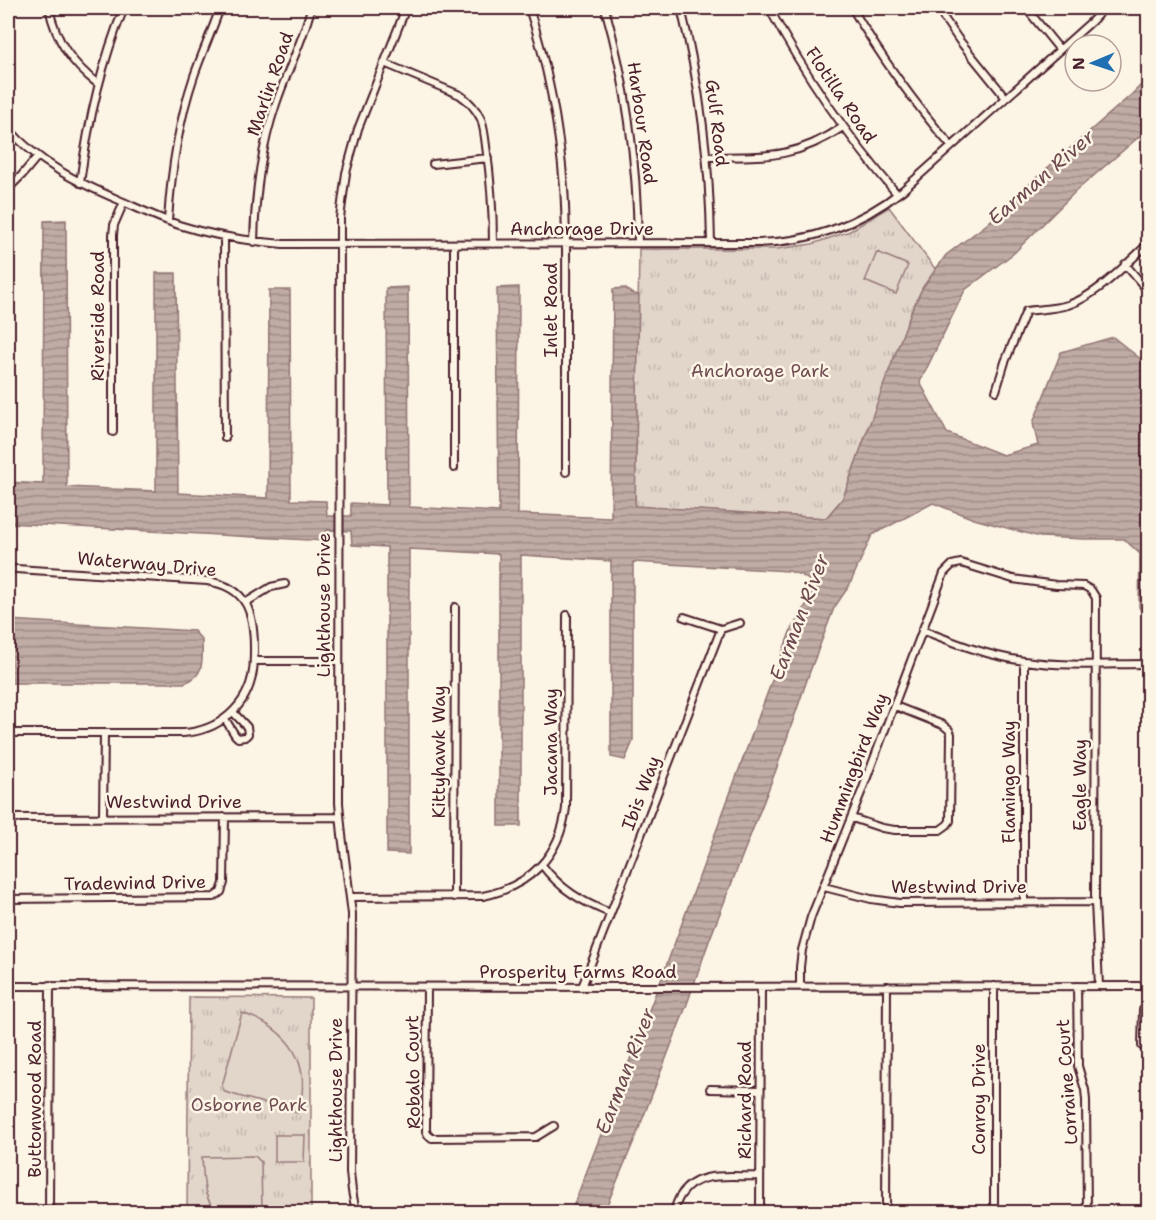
<svg xmlns="http://www.w3.org/2000/svg" width="1156" height="1220" font-family="'Shantell Sans',sans-serif">
<style>
.park{fill:url(#park-tufts);stroke:#967a7a;stroke-width:1.5}
.garden{fill:#e2d5ca;stroke:#967a7a;stroke-width:1.5}
.water{fill:url(#water-rules);stroke:#917474;stroke-width:1.5}
.lines{fill:none;stroke-linecap:round;stroke-linejoin:round}
.minor-casing{stroke:#4a1f2b;stroke-width:10}
.minor{stroke:#fcf5e5;stroke-width:6}
.labels{text-anchor:middle;stroke-width:5;stroke-linejoin:round;paint-order:stroke}
.street-label{font-size:18px;fill:#4a1f2b;stroke:#fcf5e5}
.park-label{font-size:18px;fill:#704c53;stroke:#fcf5e5}
.water-label{font-size:20px;font-style:italic;fill:#6d4950;stroke:#fcf5e5}
</style>
<defs>
<pattern id="park-tufts" width="24" height="20" patternUnits="userSpaceOnUse" patternTransform="scale(1.5)"><rect width="24" height="20" fill="#e2d5ca"/><path d="M3 7l-1-3M5 7V3M7 7l1-3M15 17l-1-3M17 17v-4M19 17l1-3" fill="none" stroke="#c3b6ae"/></pattern>
<pattern id="water-rules" width="6" height="5" patternUnits="userSpaceOnUse" patternTransform="scale(1.5)"><rect width="6" height="5" fill="#c0aca5"/><path d="M0 2.5h6" fill="none" stroke="#9e8b87"/></pattern>
</defs>
<rect width="100%" height="100%" fill="#fcf5e5"/>
<filter id="ink" filterUnits="userSpaceOnUse"><feTurbulence type="fractalNoise" baseFrequency=".0167" numOctaves="2"/><feDisplacementMap in="SourceGraphic" scale="12" xChannelSelector="R" yChannelSelector="G"/><feConvolveMatrix kernelMatrix="1 2 1 2 8 2 1 2 1" color-interpolation-filters="sRGB"/></filter>
<g filter="url(#ink)">
<path class="park" d="M889 207 936 270 923 287 911 312 843 498 826 518 635 507 639 249H777L812 244 850 231Z
M189 997 311 998V1212H187Z"/>
<path class="garden" d="M877 252 908 265 896 294 865 281Z
M242 1013C279 1025 307 1052 302 1094 301 1100 299 1107 298 1113L225 1092 222 1086Z
M275 1135H305L304 1162H275Z
M255 1156 261 1162 262 1212H220C201 1202 204 1175 202 1157Z"/>
<path class="water" d="M1148 78V129L1076 191 1014 253 965 290 920 382 947 433 1003 455 1038 445 1033 423 1061 352 1113 337 1142 360H1148V616H1144L1139 607 1140 554 1124 539H1085L1040 537 974 519 933 503 872 535 849 586 834 608 809 674 776 770 709 941 687 1004 636 1136 604 1212H571L665 969 790 632 812 595 809 580 801 575 789 571 633 562V741L625 760 611 757V561L521 555V826H499V554L409 549V854L387 853V547L352 545 351 531 327 530 326 541 8 523V482L43 484 44 221 66 220 67 487 156 491V273H176L178 493 268 498 269 290H290L291 500 326 501 327 516H351V503L387 505 386 288 408 287 409 507 499 512 497 288 519 287 518 514 611 518 613 289 625 288 631 293 639 295 635 506 826 518 843 498 884 384 911 312 923 287 946 255 987 224 1038 176 1131 95Z
M8 620 194 631 202 640C202 659 206 676 184 683H8Z"/>
<g class="lines">
<g class="minor-casing">
<path id="minor" d="M49 8C56 41 71 63 98 84
M529 8C548 66 559 126 564 187 567 230 566 273 566 316 566 368 566 420 566 472
M605 8C627 85 637 163 638 243
M681 8C700 85 710 163 711 243
M769 8C806 77 846 135 897 194
M852 8C881 57 914 103 951 146
M937 8 959 40 1006 98
M1026 8 1060 50
M384 63 460 95C469 101 476 109 481 119 484 128 485 137 486 146 491 179 493 211 493 244
M8 128C38 163 77 182 119 200 139 209 158 218 179 225 213 236 247 241 283 244L754 243C810 243 860 224 903 190L1092 21 1104 8
M707 157C764 156 793 160 843 127
M433 164 488 158
M80 183C88 123 101 64 124 8
M8 189 22 175 37 157
M168 221C171 172 178 123 194 76 202 53 212 31 220 8
M224 237 225 438
M254 242C255 195 261 148 276 104 287 71 303 41 311 8
M1125 264 1148 291
M996 391 1005 362 1026 311C1040 309 1054 309 1068 305 1098 295 1125 265 1148 244
M113 432V235L114 225 124 202
M454 468V244
M245 603 271 587 285 584
M684 617 721 629
M922 630C955 643 988 656 1024 661 1065 667 1107 664 1148 664
M254 661H339
M1024 661V902
M225 719 235 735 238 738 245 737 248 734 247 727 233 712
M8 733H183C218 731 248 707 253 671 254 664 254 656 254 648 254 612 247 587 207 581L16 569
M103 817 104 733
M8 818 340 817
M852 818 882 828 895 830H940L947 825 950 821 951 734 949 730 943 725 895 706
M542 865C560 889 582 902 610 913
M824 887 871 899 900 903 1095 902
M351 897 483 896C530 886 560 856 566 808L567 615
M454 897 455 607
M8 899 214 897 221 892 224 883 225 817
M8 986 650 987 1148 986
M800 986V967L802 950 811 917 863 788 944 573 952 565 961 563 1013 579 1056 585 1084 586 1091 590 1096 598 1095 902 1099 986
M1077 986 1078 1066 1085 1090 1086 1100 1087 1212
M427 987 426 1131 428 1135 432 1138 536 1137 554 1126
M582 987 721 629 740 623
M1143 1010 1142 1046 1145 1048 1148 1047
M710 1089 760 1090
M49 1212 50 985
M356 1212 352 1191 350 1172 352 914 342 835 339 803 340 218 346 173 358 129 406 8
M478 1212 484 1210 490 1212
M673 1212C676 1207 677 1200 681 1195 697 1169 734 1178 760 1176
M760 1212 761 987
M886 1212 887 986
M994 1212V986"/>
</g>
<use href="#minor" class="minor"/>
</g>
</g>
<g class="labels">
<g class="street-label">
<text transform="translate(270 84) rotate(-71)" y="6">Marlin Road</text>
<text transform="translate(841 95) rotate(56)" y="6">Flotilla Road</text>
<text transform="translate(642 123) rotate(82)" y="6">Harbour Road</text>
<text transform="translate(717 123) rotate(83)" y="6">Gulf Road</text>
<text x="582" y="235">Anchorage Drive</text>
<text transform="translate(551 310) rotate(-90)" y="6">Inlet Road</text>
<text transform="translate(98 316) rotate(-90)" y="6">Riverside Road</text>
<text transform="translate(147 564) rotate(5)" y="6">Waterway Drive</text>
<text transform="translate(324 605) rotate(-90)" y="6">Lighthouse Drive</text>
<text transform="translate(551 742) rotate(-90)" y="6">Jacana Way</text>
<text transform="translate(439 752) rotate(-90)" y="6">Kittyhawk Way</text>
<text transform="translate(854 768) rotate(-69)" y="6">Hummingbird Way</text>
<text transform="translate(1009 782) rotate(-90)" y="6">Flamingo Way</text>
<text transform="translate(1080 785) rotate(-90)" y="6">Eagle Way</text>
<text transform="translate(641 793) rotate(-69)" y="6">Ibis Way</text>
<text x="174" y="808">Westwind Drive</text>
<text transform="translate(135 883) rotate(-1)" y="6">Tradewind Drive</text>
<text x="959" y="893">Westwind Drive</text>
<text x="578" y="978">Prosperity Farms Road</text>
<text transform="translate(413 1072) rotate(-91)" y="6">Robalo Court</text>
<text transform="translate(1067 1082) rotate(-94)" y="6">Lorraine Court</text>
<text transform="translate(336 1090) rotate(-90)" y="6">Lighthouse Drive</text>
<text transform="translate(35 1099) rotate(-90)" y="6">Buttonwood Road</text>
<text transform="translate(979 1099) rotate(-90)" y="6">Conroy Drive</text>
<text transform="translate(745 1100) rotate(-90)" y="6">Richard Road</text>
</g>
<g class="park-label">
<text x="760" y="377">Anchorage Park</text>
<text x="249" y="1111">Osborne Park</text>
</g>
<g class="water-label">
<text transform="translate(1041 177) rotate(-41)" y="7">Earman River</text>
<text transform="translate(799 617) rotate(-69)" y="7">Earman River</text>
<text transform="translate(625 1071) rotate(-69)" y="7">Earman River</text>
</g>
</g>
<rect width="1156" height="1220" fill="none" stroke="#fcf5e5" stroke-width="30"/>
<rect x="15" y="15" width="1126" height="1190" fill="none" stroke="#4a1f2b" stroke-width="2" filter="url(#ink)"/>
<g transform="translate(1093 63) rotate(268)"><circle r="28" fill="#fcf5e5" stroke="#b59f9b" stroke-width="1.5"/>
<path d="M0-4.5L10 22L0 15L-10 22Z" fill="#1f6fb2"/>
<text y="-9" font-size="16" font-weight="bold" text-anchor="middle" fill="#4a1f2b">N</text>
</g>
</svg>
